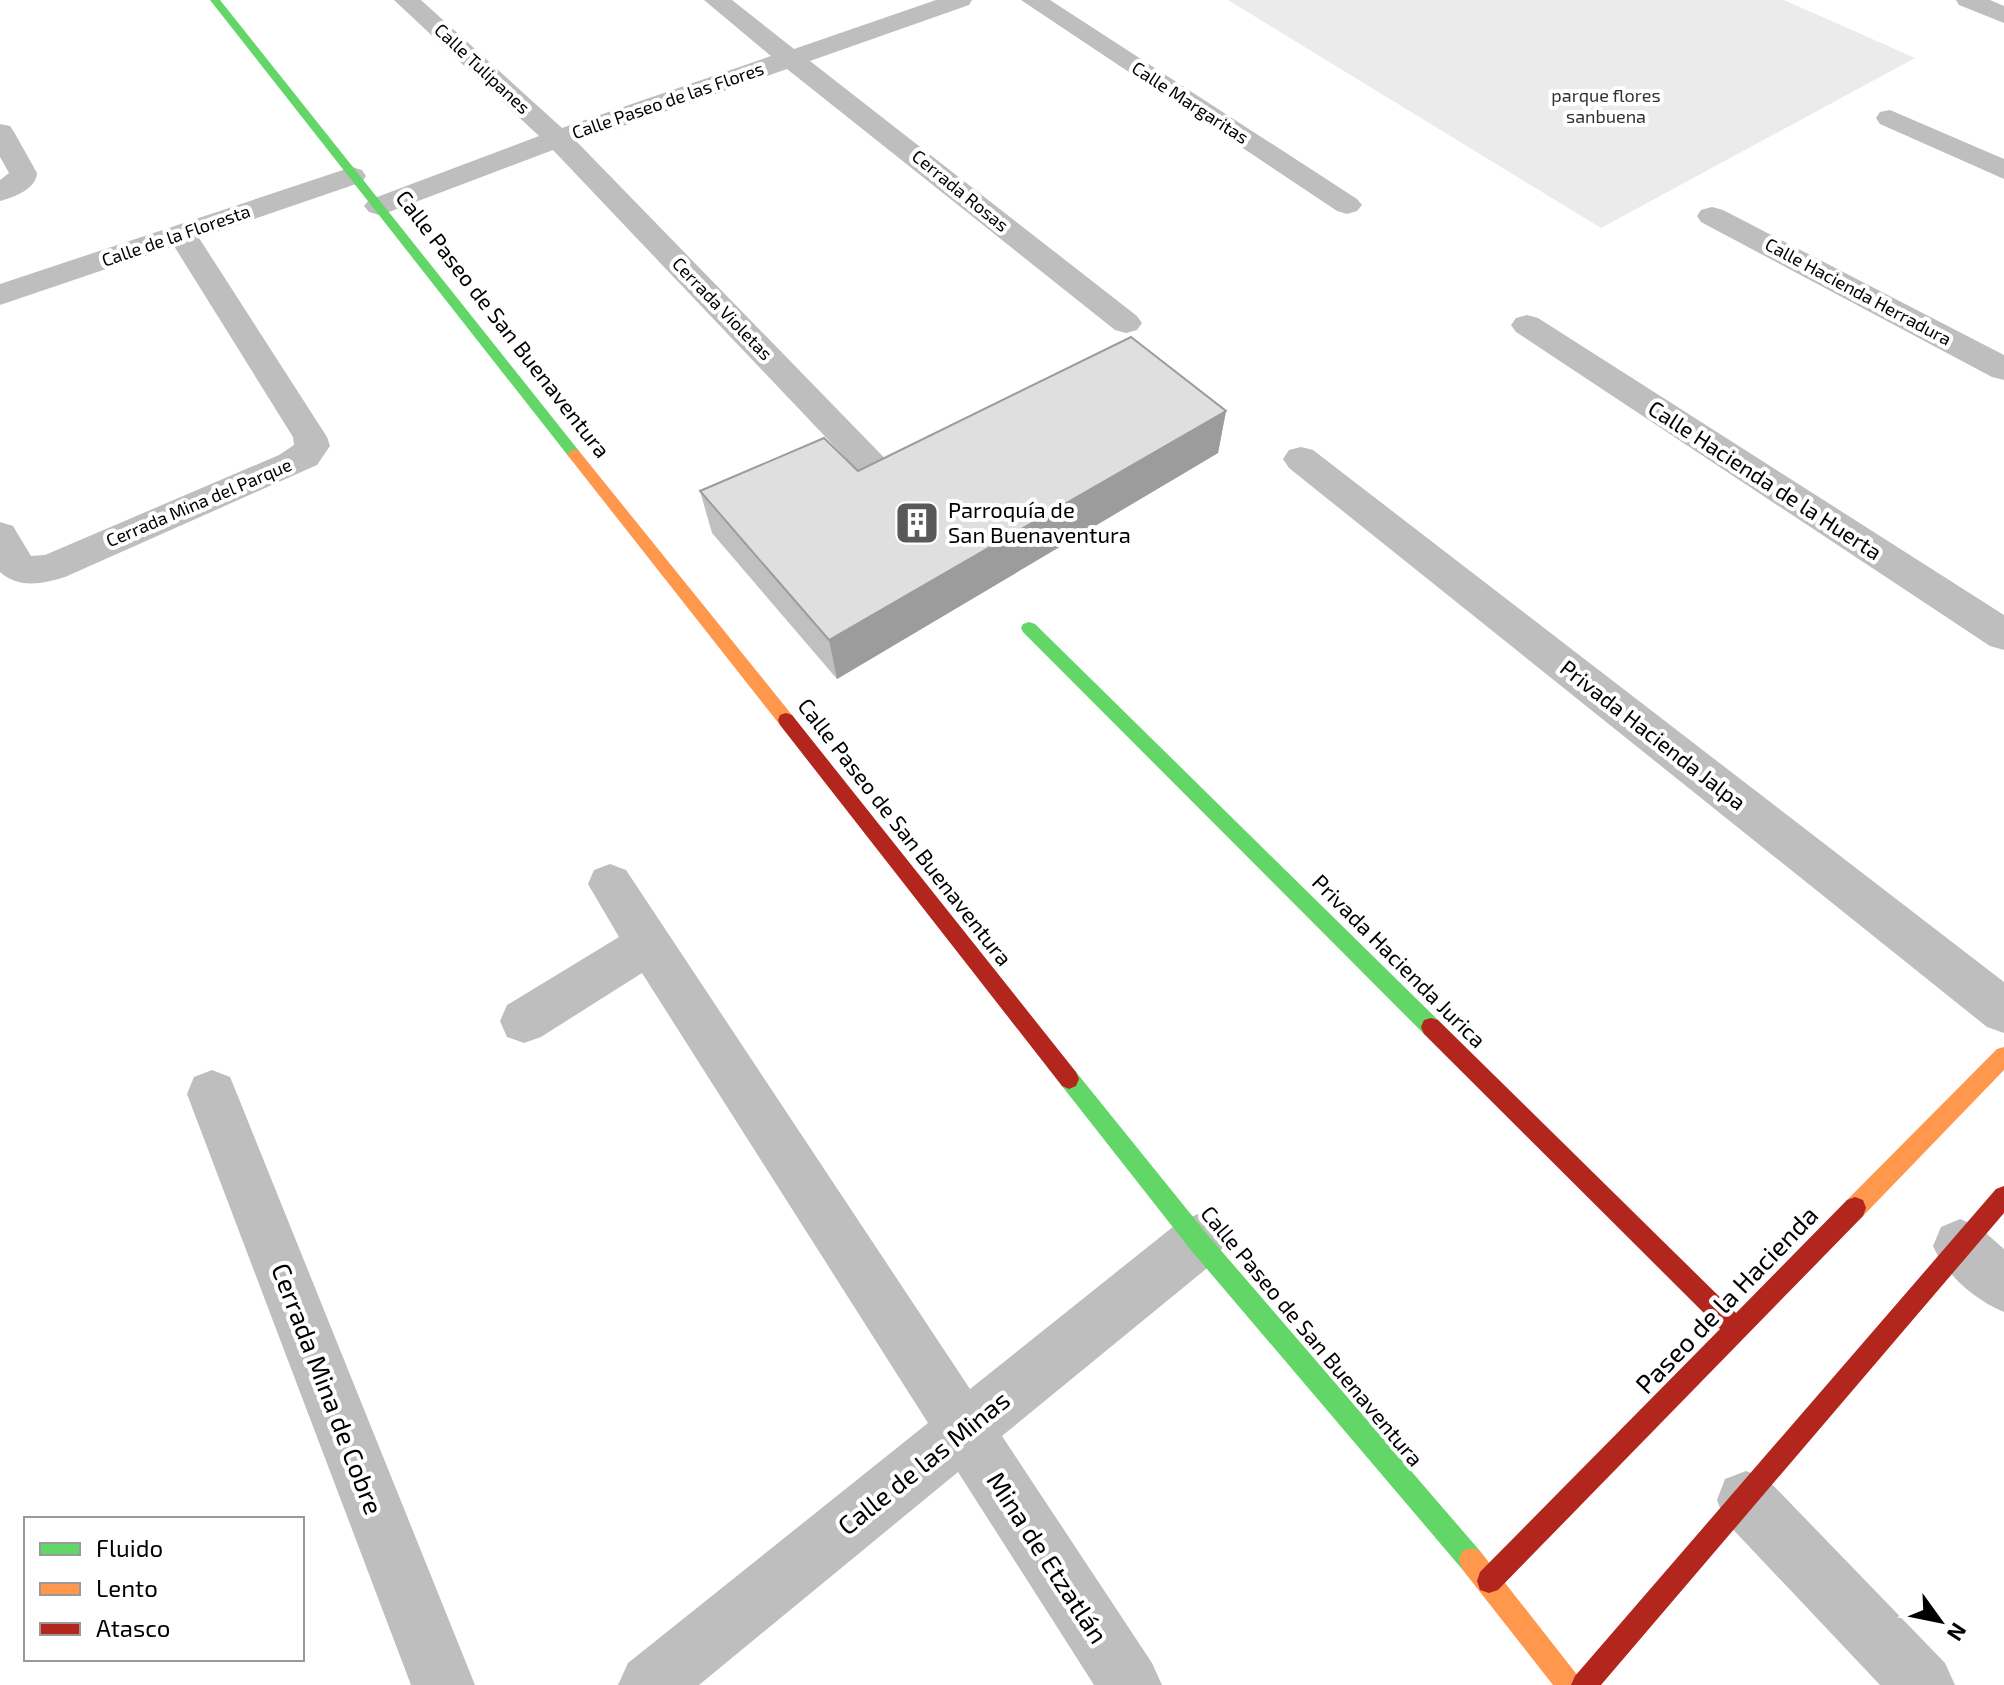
<svg xmlns="http://www.w3.org/2000/svg" width="2004" height="1685" font-family="'Exo 2',sans-serif">
<style>
.green{fill:#ebebeb}
.lines{fill:none;stroke-linecap:round;stroke-linejoin:round}
.street{fill:#bebebe;fill-rule:evenodd}
.fast{fill:#63d668;fill-rule:evenodd}
.slow{fill:#ff974d;fill-rule:evenodd}
.jam{fill:#b3261e;fill-rule:evenodd}
.wall{fill:#c0c0c0}
.shaded-wall{fill:#9c9c9c}
.building{fill:#dfdfdf;stroke:#9c9c9c;stroke-width:2}
.labels{text-anchor:middle;stroke-width:8;stroke-linejoin:round;paint-order:stroke}
.far-street-label{font-size:18px;fill:#000;stroke:#fff}
.far-park-label{font-size:18px;fill:#323232;stroke:#fff}
.street-label{font-size:22px;fill:#000;stroke:#fff}
.poi-label{font-size:22px;fill:#000;stroke:#fff;text-anchor:start}
.near-street-label{font-size:26px;fill:#000;stroke:#fff}
</style>
<rect width="100%" height="100%" fill="#fff"/>
<path class="green" d="M1228 0H1784L1915 58 1601 228Z"/>
<g class="lines">
<path class="street" d="M394 0H421L562 128 771 56 704 0H732L794 49 936 0H972L969 5 810 61 1137 316 1142 323 1137 330 1126 333 1115 330 787 69 577 142 904 478 899 487 886 490 873 487 553 150 389 212 379 215 369 212 364 206 369 200 539 136Z
M1021 0H1050L1357 199 1362 205 1357 211 1347 214 1337 211Z
M1956 0H1990L2004 6V23L1959 5Z
M1890 110 2004 159V179L1880 124 1876 118 1880 112Z
M0 124 10 126 14 132 37 173C36 189 15 197 0 201V180L9 173 0 157Z
M352 167 362 170 366 176 362 182 199 238 327 437 330 446 317 465 65 577C43 584 19 589 0 572V522L13 526 31 556 45 555 279 455 294 445 293 437 174 246 0 305V284Z
M1712 207 1723 210 2004 355V380L1992 377 1701 222 1697 216 1701 210Z
M1527 315 1538 318 2004 615V650L1990 646 1516 332 1511 325 1516 318Z
M1301 447 1313 450 2004 982V1033L1987 1027 1289 468 1283 459 1289 450Z
M610 864 626 870 970 1389 1179 1222 1198 1214 1217 1222 1225 1241 1217 1260 1002 1436 1152 1663 1162 1685H1094L958 1472 699 1685H618L628 1663 928 1423 642 973 541 1037 524 1043 507 1037 500 1021 507 1005 619 937 588 884 594 870Z
M212 1070 230 1077 237 1094 475 1685H411L187 1094 194 1077Z
M1960 1219 1979 1227 2004 1249V1312C1975 1300 1946 1275 1933 1246L1941 1227Z
M1746 1471 1767 1479 1945 1663 1955 1685H1880L1725 1521 1717 1500 1725 1479Z"/>
<path class="fast" d="M210 0H220L579 451V457H569Z
M1029 622 1035 624 1438 1020 1441 1027 1438 1034 1431 1036 1424 1034 1023 632 1021 628 1023 624Z
M1069 1069 1076 1072 1206 1233 1480 1551 1483 1560 1480 1569 1471 1572 1462 1569 1190 1249 1062 1086 1059 1079 1062 1072Z"/>
<path class="slow" d="M574 449 579 451 792 715 794 720 792 725H780L569 457 567 454Z
M2004 1047V1070L1863 1216 1855 1219 1847 1216 1844 1208 1847 1200 1997 1049Z
M1471 1548 1480 1551 1578 1676 1582 1685H1553L1462 1569 1459 1560 1462 1551Z"/>
<path class="jam" d="M786 713 792 715 1076 1072 1079 1079 1076 1086 1069 1089 1062 1086 780 725 778 720 780 715Z
M1431 1018 1438 1020 1736 1313 1847 1200 1855 1197 1863 1200 1866 1208 1863 1216 1498 1590 1489 1593 1480 1590 1477 1581 1480 1572 1720 1329 1424 1034 1421 1027 1424 1020Z
M2004 1186V1213L1601 1685H1571L1575 1676 1996 1189Z"/>
</g>
<path class="wall" d="M1226 411 1218 453 837 679 712 533 700 491 858 471Z"/>
<path class="shaded-wall" d="M1226 411 1218 453 837 679 829 640Z"/>
<path class="building" d="M1131 337 1226 411 829 640 700 491 824 438 858 471Z"/>
<defs>
<g id="building-square" transform="scale(2.3)"><rect x="-9" y="-9" width="18" height="18" rx="4" fill="#595959" stroke="#fff"/><path d="M-4-6H4V6H1V3H-1V6H-4ZM-2.5-4.3h1.7v1.8h-1.7ZM.8-4.3h1.7v1.8H.8ZM-2.5-1h1.7V.8h-1.7ZM.8-1h1.7V.8H.8Z" fill="#fff"/></g>
</defs>
<g fill-rule="evenodd">
<use href="#building-square" x="917" y="523"/>
</g>
<g class="labels">
<g class="far-street-label">
<text transform="translate(482 69) rotate(43)" y="6">Calle Tulipanes</text>
<text transform="translate(668 101) rotate(-19)" y="6">Calle Paseo de las Flores</text>
<text transform="translate(1190 103) rotate(33)" y="6">Calle Margaritas</text>
<text transform="translate(960 191) rotate(39)" y="6">Cerrada Rosas</text>
<text transform="translate(176 236) rotate(-19)" y="6">Calle de la Floresta</text>
<text transform="translate(1858 292) rotate(28)" y="6">Calle Hacienda Herradura</text>
<text transform="translate(722 309) rotate(46)" y="6">Cerrada Violetas</text>
<text transform="translate(199 503) rotate(-23)" y="6">Cerrada Mina del Parque</text>
</g>
<g class="far-park-label">
<text x="1606" y="102">parque flores<tspan x="1606" dy="21">sanbuena</tspan></text>
</g>
<g class="street-label">
<text transform="translate(503 324) rotate(52)" y="8">Calle Paseo de San Buenaventura</text>
<text transform="translate(1765 480) rotate(33)" y="8">Calle Hacienda de la Huerta</text>
<text transform="translate(1653 735) rotate(38)" y="8">Privada Hacienda Jalpa</text>
<text transform="translate(905 832) rotate(52)" y="8">Calle Paseo de San Buenaventura</text>
<text transform="translate(1399 961) rotate(45)" y="8">Privada Hacienda Jurica</text>
<text transform="translate(1312 1336) rotate(50)" y="8">Calle Paseo de San Buenaventura</text>
</g>
<g class="poi-label">
<text x="948" y="518">Parroquía de<tspan x="948" dy="25">San Buenaventura</tspan></text>
</g>
<g class="near-street-label">
<text transform="translate(1727 1300) rotate(-46)" y="9">Paseo de la Hacienda</text>
<text transform="translate(327 1389) rotate(69)" y="9">Cerrada Mina de Cobre</text>
<text transform="translate(924 1463) rotate(-39)" y="9">Calle de las Minas</text>
<text transform="translate(1047 1558) rotate(57)" y="9">Mina de Etzatlán</text>
</g>
</g>
<rect x="24" y="1517" width="280" height="144" fill="#ffffff" stroke="#999999" stroke-width="2"/>
<rect x="40" y="1543" width="40" height="12" fill="#63d668" stroke="#999999" stroke-width="2"/>
<text x="96" y="1557" font-size="24" fill="#000000">Fluido</text>
<rect x="40" y="1583" width="40" height="12" fill="#ff974d" stroke="#999999" stroke-width="2"/>
<text x="96" y="1597" font-size="24" fill="#000000">Lento</text>
<rect x="40" y="1623" width="40" height="12" fill="#b3261e" stroke="#999999" stroke-width="2"/>
<text x="96" y="1637" font-size="24" fill="#000000">Atasco</text>
<g transform="translate(1940 1621) rotate(123)" stroke="#ffffff" stroke-width="6" paint-order="stroke">
<path d="M0-6L14 30L0 20L-14 30Z" fill="#000000"/>
<text y="-12" font-size="22" font-weight="bold" text-anchor="middle" fill="#000000">N</text>
</g>
</svg>
